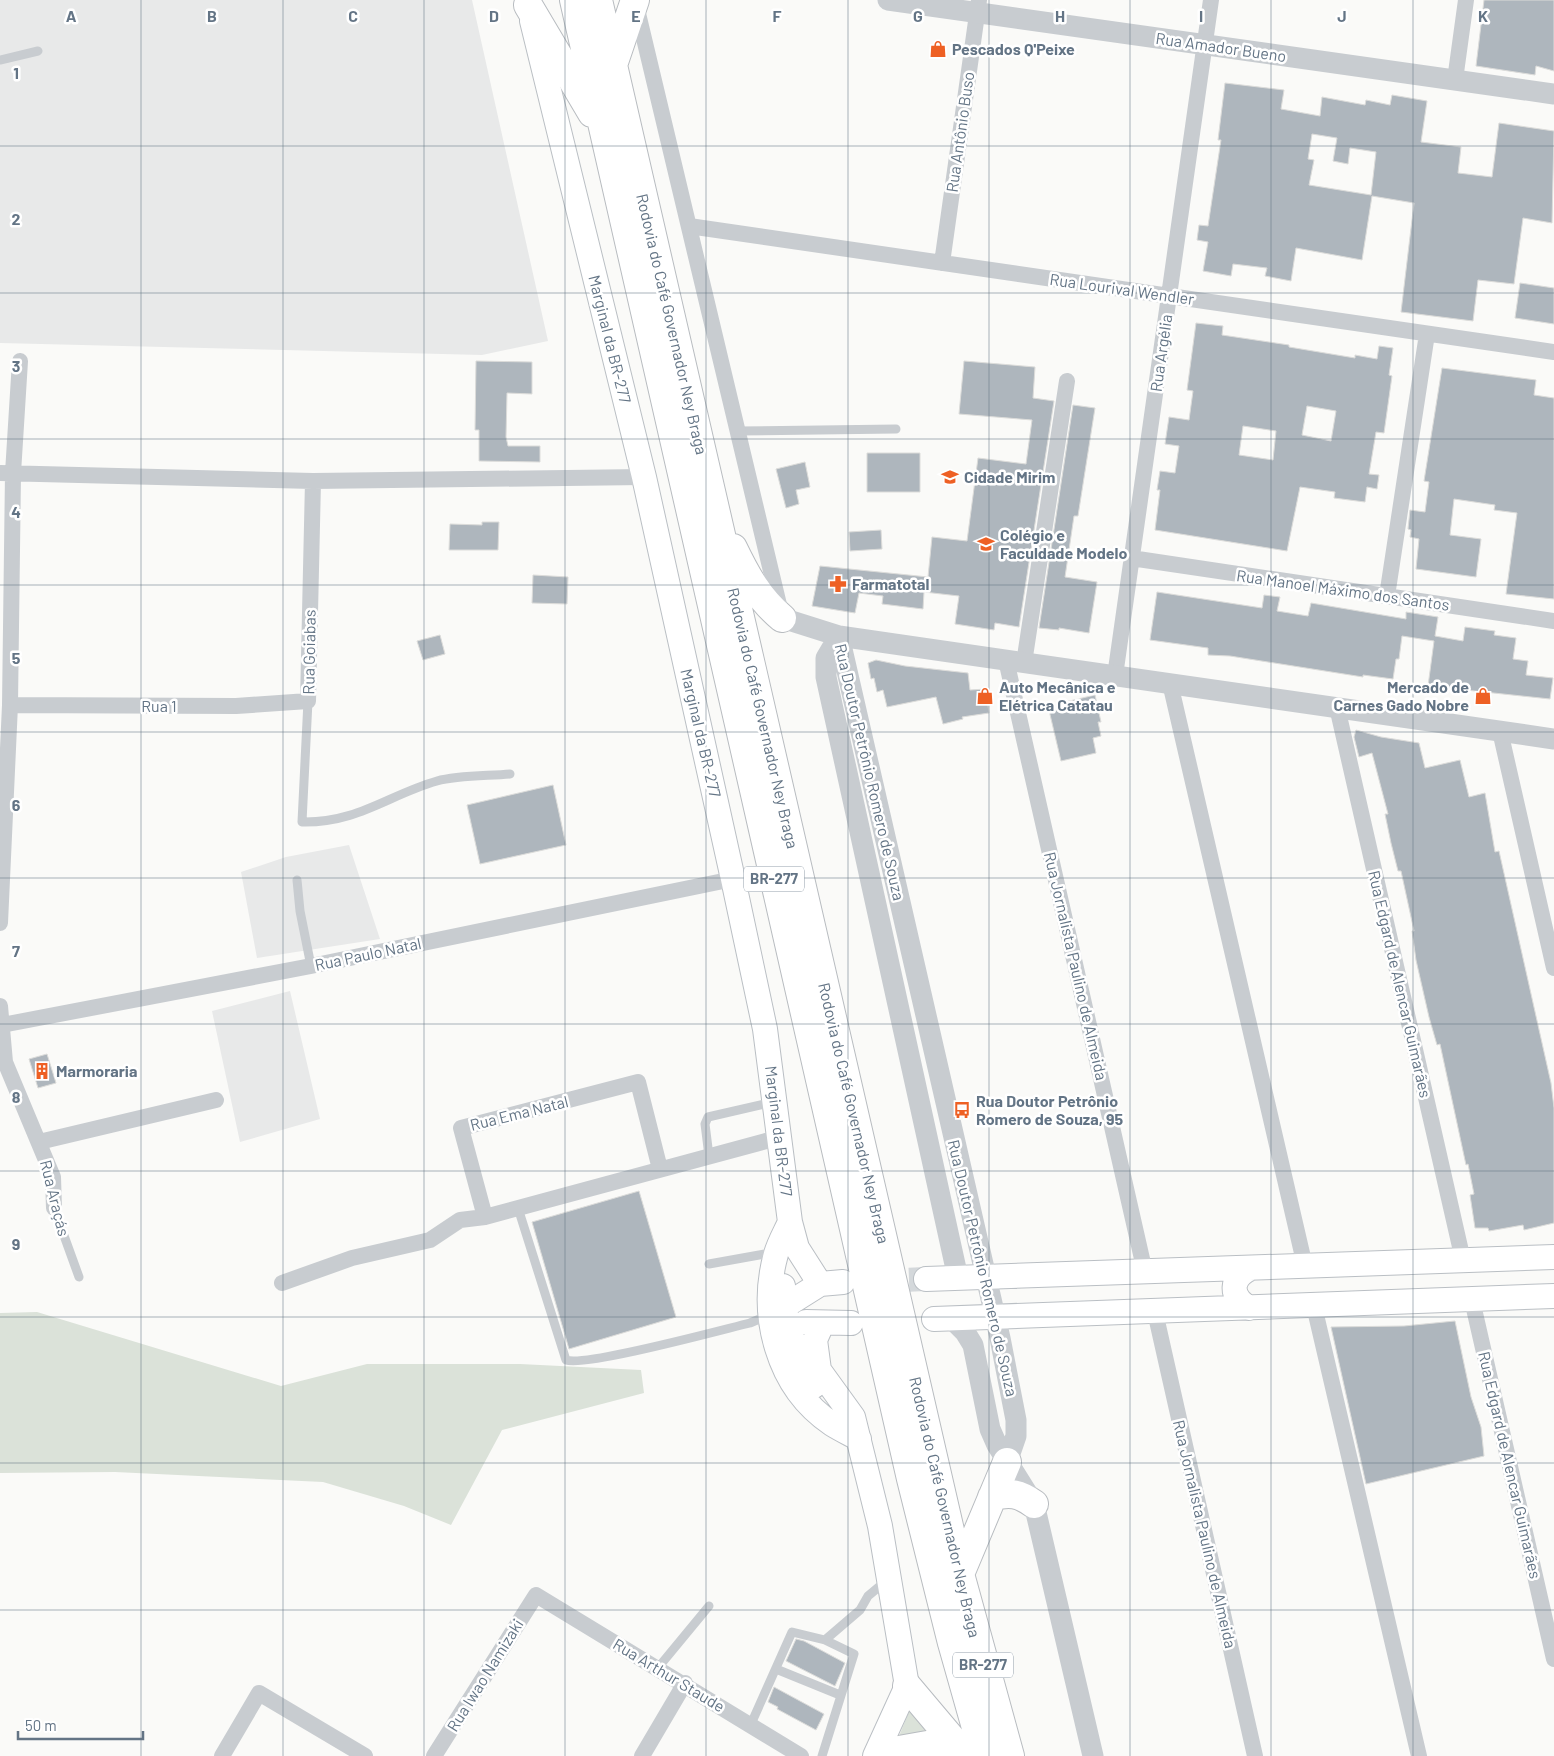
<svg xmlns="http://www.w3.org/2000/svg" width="1554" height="1756" font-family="Barlow,sans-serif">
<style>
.built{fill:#e8e9e9}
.green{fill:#dbe2d9}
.building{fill:#aeb6bd;stroke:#dcdcda;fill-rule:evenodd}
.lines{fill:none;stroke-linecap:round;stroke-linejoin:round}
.secondary-tunnel{stroke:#d4d8db;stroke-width:24;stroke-dasharray:24 12;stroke-linecap:butt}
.secondary-casing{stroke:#babfc4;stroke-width:26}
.motorway-casing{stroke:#b8bcc0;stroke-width:30}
.service{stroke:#c8ccd0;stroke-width:9}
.minor{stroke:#c8ccd0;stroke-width:16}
.tertiary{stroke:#c8ccd0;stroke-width:21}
.secondary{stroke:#fff;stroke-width:24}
.motorway{stroke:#fff;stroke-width:28}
.grid{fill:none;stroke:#637485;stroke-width:1;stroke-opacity:0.55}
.labels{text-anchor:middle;stroke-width:5;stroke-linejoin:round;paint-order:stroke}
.shield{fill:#fff;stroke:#929eaa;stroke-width:1}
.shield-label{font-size:15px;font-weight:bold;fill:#637485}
.street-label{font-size:16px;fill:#637485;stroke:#fff}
.poi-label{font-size:16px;font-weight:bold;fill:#637485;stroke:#fff;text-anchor:start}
.grid-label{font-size:16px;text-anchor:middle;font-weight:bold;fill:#637485;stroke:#fff;stroke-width:5;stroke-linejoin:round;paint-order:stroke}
</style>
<rect width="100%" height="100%" fill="#fafaf8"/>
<path class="built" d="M0 0H472L548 341 482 355 0 343Z
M349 845 380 939 257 958 241 872 286 857Z
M290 991 320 1119 240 1142 212 1011Z"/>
<path class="green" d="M37 1312 281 1386 367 1364H520L641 1370 644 1393 502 1430 451 1525 404 1506 323 1482 115 1472 0 1473V1313Z
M913 1702 940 1735 897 1741Z"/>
<path class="building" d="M1484 0H1554V71L1536 66 1535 75 1476 66Z
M1225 83 1284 90 1281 109 1320 116 1322 97 1365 105 1366 100 1390 105 1392 95 1427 101 1421 142 1461 147 1458 173 1492 177 1499 123 1554 131 1552 223 1523 218 1514 284 1478 280 1473 321 1401 312 1414 203 1372 196 1362 260 1296 248 1291 281 1265 276 1267 268 1233 264 1231 276 1203 271 1208 242 1197 240 1199 225 1208 226 1221 140H1218ZM1312 134 1337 138 1333 161 1348 164 1350 148 1376 152 1371 195 1309 185 1314 160 1308 159Z
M1520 283 1554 288V324L1515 318Z
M1196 323 1223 326 1222 335 1289 345V347L1355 358V355L1377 359 1379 346 1393 348 1389 375 1392 376 1384 433 1376 432 1369 474 1379 475 1377 489 1367 487 1365 502 1334 498 1335 492 1300 487 1287 551 1155 530 1160 490H1157L1160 471 1175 473 1179 446 1165 444 1169 417 1189 420 1193 391 1187 390ZM1307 406 1336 411 1331 441 1302 435ZM1243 426 1276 431 1273 460 1239 455Z
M476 361 532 362V394L507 393 506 437 508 446H540V462L479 461V430H475Z
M964 361 1035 367 1033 398 1054 401 1019 627 995 623 994 630 955 624 959 596 924 592 923 609 882 604 883 596 859 593 855 613 812 606 820 566 928 577 932 537 967 541 978 458 1026 464 1032 420 959 414Z
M1442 368 1536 380 1534 395 1554 398V599L1506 594 1517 513 1494 510 1495 505 1454 499 1450 535 1481 539 1476 577 1416 569 1419 539 1410 537 1411 530 1408 529 1410 510 1425 512 1429 482 1424 481Z
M1073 405 1095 408 1078 516H1074L1065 577 1097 582 1089 633 1059 628V630L1039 628Z
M867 453H920V492H867Z
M805 462 810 487 796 490 799 504 786 508 776 469Z
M482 522H499L498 550H449L450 524 482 525Z
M881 530 882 549 850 551 849 532Z
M533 575 568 577 567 604 532 603Z
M1157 592 1262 608 1264 595 1280 597 1277 611 1308 616 1311 603 1406 619V612L1438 617 1435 636 1463 641 1465 627 1495 631 1494 635 1516 638 1513 659 1528 661 1526 675 1553 678 1550 699 1428 686 1434 641 1402 636 1399 659H1396L1393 679 1363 675V677L1230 656 1208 655V648L1150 640Z
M440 635 445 654 423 660 417 641Z
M876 660 905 666 968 673 970 690 986 689 989 713 962 717 963 719 943 724 936 697 887 707 883 690 877 692 874 678 871 679 868 663Z
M1095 695 1101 722H1098L1101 736 1093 738 1096 753 1061 761 1048 706Z
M1356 730 1381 737 1419 743 1425 768 1460 760 1469 797 1485 793 1495 852 1499 851 1551 1083 1554 1108V1223L1524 1230 1523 1225 1489 1231 1488 1228H1475L1470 1195 1474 1194 1468 1164 1466 1165 1440 1044 1437 1045 1429 1017 1416 960 1412 931H1414L1401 871H1398L1391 843 1385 814H1388L1372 753 1359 757 1354 737Z
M553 785 566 845 480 864 467 805Z
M47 1054 56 1083 38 1088 29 1059Z
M639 1191 676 1317 569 1349 532 1222Z
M1455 1321 1471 1397 1481 1427 1484 1456 1366 1484 1331 1327 1404 1326Z
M796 1639 804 1641 845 1663 835 1686 786 1661Z
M774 1687 824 1714 816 1730 777 1709 778 1707 768 1702Z"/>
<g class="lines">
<path class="secondary-tunnel" d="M873 1281 926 1279"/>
<g class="secondary-casing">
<path id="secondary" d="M532 21 644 477 733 879 765 1029 790 1222 797 1248 820 1284
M790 1222C785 1233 779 1243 776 1254 759 1315 777 1387 832 1424 840 1429 850 1434 859 1439
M926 1279 1554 1257
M783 1286C783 1322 797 1355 814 1386
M785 1306 820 1284 843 1282
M1249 1308C1229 1296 1230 1278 1251 1268
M934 1319 1554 1296
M806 1322 851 1323
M822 1324 815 1340 819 1370 853 1417 880 1526 907 1686 875 1756"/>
</g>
<g class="motorway-casing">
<path id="motorway" d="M574 0 911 1479 952 1643 984 1756
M598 0 960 1574 1010 1756
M528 5 592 113
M613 65 635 0
M733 548C746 575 759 599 782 618
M992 1497C1010 1491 1020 1494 1034 1504
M960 1574 1007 1462
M907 1686 966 1756
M888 1756 899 1750 933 1744 964 1756"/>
</g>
<path class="service" d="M0 60 38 51
M738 431 896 429
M308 701 302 822C358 823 388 795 437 781 458 775 488 776 510 774
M297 880 300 911 311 966
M709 1156 705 1124 708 1117 773 1102
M54 1208 79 1277
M518 1208 566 1360C585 1367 721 1330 750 1323L769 1315
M709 1264 776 1252
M825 1640 860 1610 868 1596 886 1581
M657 1669 709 1606
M776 1669 840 1695
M751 1724 792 1632 825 1640 854 1654 822 1756"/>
<path class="minor" d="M636 5 781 613
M1455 80 1466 0
M689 226 1554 352
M942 263 979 0
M0 473 313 481 644 477
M1131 558 1554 621
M1387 596 1427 334
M1006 660 1145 1272
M1024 663 1067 381
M1115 676 1211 0
M1170 683 1305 1266
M10 705 236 706 308 701 313 481
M1337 707 1463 1260
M1500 731 1554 968
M0 923 10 705 13 473 20 361
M0 1006 5 1062 53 1177 54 1208
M2 1025 311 966 733 879
M39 1142 216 1100
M485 1217 461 1128 638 1082 660 1169
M282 1283 352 1258 430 1240 460 1220 485 1217 781 1137
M1472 1300 1554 1659
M1314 1306 1419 1756
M1155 1312 1255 1756
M222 1756 259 1693 365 1756
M434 1756 536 1595 801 1756
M642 1756 685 1683"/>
<path class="tertiary" d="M888 0 1554 94
M782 618 839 636 1554 739
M839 636 1000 1338 1016 1420V1436L1007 1462
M839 636 826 658V677L958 1278
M952 1319 965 1332 973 1345 990 1429 997 1445 1034 1504 1093 1756"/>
<use href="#secondary" class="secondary"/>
<use href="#motorway" class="motorway"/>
</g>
<path class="grid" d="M141 0V1756M283 0V1756M424 0V1756M565 0V1756M706 0V1756M848 0V1756M989 0V1756M1130 0V1756M1271 0V1756M1413 0V1756M0 146H1554M0 293H1554M0 439H1554M0 585H1554M0 732H1554M0 878H1554M0 1024H1554M0 1171H1554M0 1317H1554M0 1463H1554M0 1610H1554"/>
<defs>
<g id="shop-bare" transform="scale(1.35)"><path d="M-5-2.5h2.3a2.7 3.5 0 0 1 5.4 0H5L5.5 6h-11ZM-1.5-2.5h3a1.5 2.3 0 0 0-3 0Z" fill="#ee6024" stroke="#fff" stroke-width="2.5" paint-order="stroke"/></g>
<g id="school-bare" transform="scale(1.35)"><path d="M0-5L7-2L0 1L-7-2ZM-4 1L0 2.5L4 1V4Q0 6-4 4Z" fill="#ee6024" stroke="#fff" stroke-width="2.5" paint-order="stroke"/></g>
<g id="pharmacy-bare" transform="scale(1.35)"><path d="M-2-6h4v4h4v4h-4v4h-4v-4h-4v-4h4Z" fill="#ee6024" stroke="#fff" stroke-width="2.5" paint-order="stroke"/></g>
<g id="building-bare" transform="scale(1.35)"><path d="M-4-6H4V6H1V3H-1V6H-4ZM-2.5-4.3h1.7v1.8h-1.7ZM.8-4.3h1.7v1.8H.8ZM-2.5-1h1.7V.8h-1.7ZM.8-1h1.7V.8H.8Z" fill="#ee6024" stroke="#fff" stroke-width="2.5" paint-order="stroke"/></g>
<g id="bus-bare" transform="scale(1.35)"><path d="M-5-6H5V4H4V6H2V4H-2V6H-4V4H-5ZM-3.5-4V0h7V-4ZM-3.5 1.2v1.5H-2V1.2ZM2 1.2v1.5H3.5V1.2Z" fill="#ee6024" stroke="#fff" stroke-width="2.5" paint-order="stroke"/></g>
</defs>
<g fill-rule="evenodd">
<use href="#shop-bare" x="938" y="49"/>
<use href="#school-bare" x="950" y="477"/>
<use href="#school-bare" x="986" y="544"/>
<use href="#pharmacy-bare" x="838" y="584"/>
<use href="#shop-bare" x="985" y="696"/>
<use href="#shop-bare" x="1483" y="696"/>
<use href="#building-bare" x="42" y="1071"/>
<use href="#bus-bare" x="962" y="1110"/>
</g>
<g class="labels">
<g class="shield">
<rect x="744" y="866.5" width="60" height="25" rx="4"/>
<rect x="953" y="1652.5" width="60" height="25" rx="4"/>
</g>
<g class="shield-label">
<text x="774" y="884">BR-277</text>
<text x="983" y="1670">BR-277</text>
</g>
<g class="street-label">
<text transform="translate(1221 47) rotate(8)" y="6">Rua Amador Bueno</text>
<text transform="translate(960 132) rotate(-82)" y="6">Rua Antônio Buso</text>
<text transform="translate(1122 289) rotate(8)" y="6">Rua Lourival Wendler</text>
<text transform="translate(672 324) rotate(77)" y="6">Rodovia do Café Governador Ney Braga</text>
<text transform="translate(610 339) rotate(76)" y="6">Marginal da BR-277</text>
<text transform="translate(1161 353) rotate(-82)" y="6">Rua Argélia</text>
<text transform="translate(1343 590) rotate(8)" y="6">Rua Manoel Máximo dos Santos</text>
<text transform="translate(309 652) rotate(-89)" y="6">Rua Goiabas</text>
<text x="159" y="712">Rua 1</text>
<text transform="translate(763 718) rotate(77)" y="6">Rodovia do Café Governador Ney Braga</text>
<text transform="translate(701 733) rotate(77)" y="6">Marginal da BR-277</text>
<text transform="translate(870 772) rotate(77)" y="6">Rua Doutor Petrônio Romero de Souza</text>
<text transform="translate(368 954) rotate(-12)" y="6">Rua Paulo Natal</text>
<text transform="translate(1076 966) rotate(77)" y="6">Rua Jornalista Paulino de Almeida</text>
<text transform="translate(1400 984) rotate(77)" y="6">Rua Edgard de Alencar Guimarães</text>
<text transform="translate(519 1113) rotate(-14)" y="6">Rua Ema Natal</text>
<text transform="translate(854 1113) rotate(77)" y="6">Rodovia do Café Governador Ney Braga</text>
<text transform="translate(779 1131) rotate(83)" y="6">Marginal da BR-277</text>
<text transform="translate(55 1198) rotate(76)" y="6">Rua Araçás</text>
<text transform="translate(983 1268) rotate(77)" y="6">Rua Doutor Petrônio Romero de Souza</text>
<text transform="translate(1510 1465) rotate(77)" y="6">Rua Edgard de Alencar Guimarães</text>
<text transform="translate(945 1507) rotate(77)" y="6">Rodovia do Café Governador Ney Braga</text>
<text transform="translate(1205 1534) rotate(77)" y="6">Rua Jornalista Paulino de Almeida</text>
<text transform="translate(485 1675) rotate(-58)" y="6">Rua Iwao Namizaki</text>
<text transform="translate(669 1675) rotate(31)" y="6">Rua Arthur Staude</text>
</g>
<g class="poi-label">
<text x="952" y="55">Pescados Q'Peixe</text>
<text x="964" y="483">Cidade Mirim</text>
<text x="1000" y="541">Colégio e<tspan x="1000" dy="18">Faculdade Modelo</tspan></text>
<text x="852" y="590">Farmatotal</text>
<text x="999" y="693">Auto Mecânica e<tspan x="999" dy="18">Elétrica Catatau</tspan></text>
<text x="1469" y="693" text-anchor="end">Mercado de<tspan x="1469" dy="18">Carnes Gado Nobre</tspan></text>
<text x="56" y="1077">Marmoraria</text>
<text x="976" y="1107">Rua Doutor Petrônio<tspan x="976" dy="18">Romero de Souza, 95</tspan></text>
</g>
</g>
<g class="grid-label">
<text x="71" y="22">A</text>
<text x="212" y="22">B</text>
<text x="353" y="22">C</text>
<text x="494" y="22">D</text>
<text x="636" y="22">E</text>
<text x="777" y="22">F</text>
<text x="918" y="22">G</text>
<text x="1060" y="22">H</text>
<text x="1201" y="22">I</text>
<text x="1342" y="22">J</text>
<text x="1483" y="22">K</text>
<text x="16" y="79">1</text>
<text x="16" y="225">2</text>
<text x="16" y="372">3</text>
<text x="16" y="518">4</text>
<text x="16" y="664">5</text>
<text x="16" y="811">6</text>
<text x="16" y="957">7</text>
<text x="16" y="1103">8</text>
<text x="16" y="1250">9</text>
</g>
<path d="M18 1731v8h125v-8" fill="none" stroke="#637485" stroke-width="2.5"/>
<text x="25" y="1731" font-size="15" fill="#637485" stroke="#ffffff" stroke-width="4" paint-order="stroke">50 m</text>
</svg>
